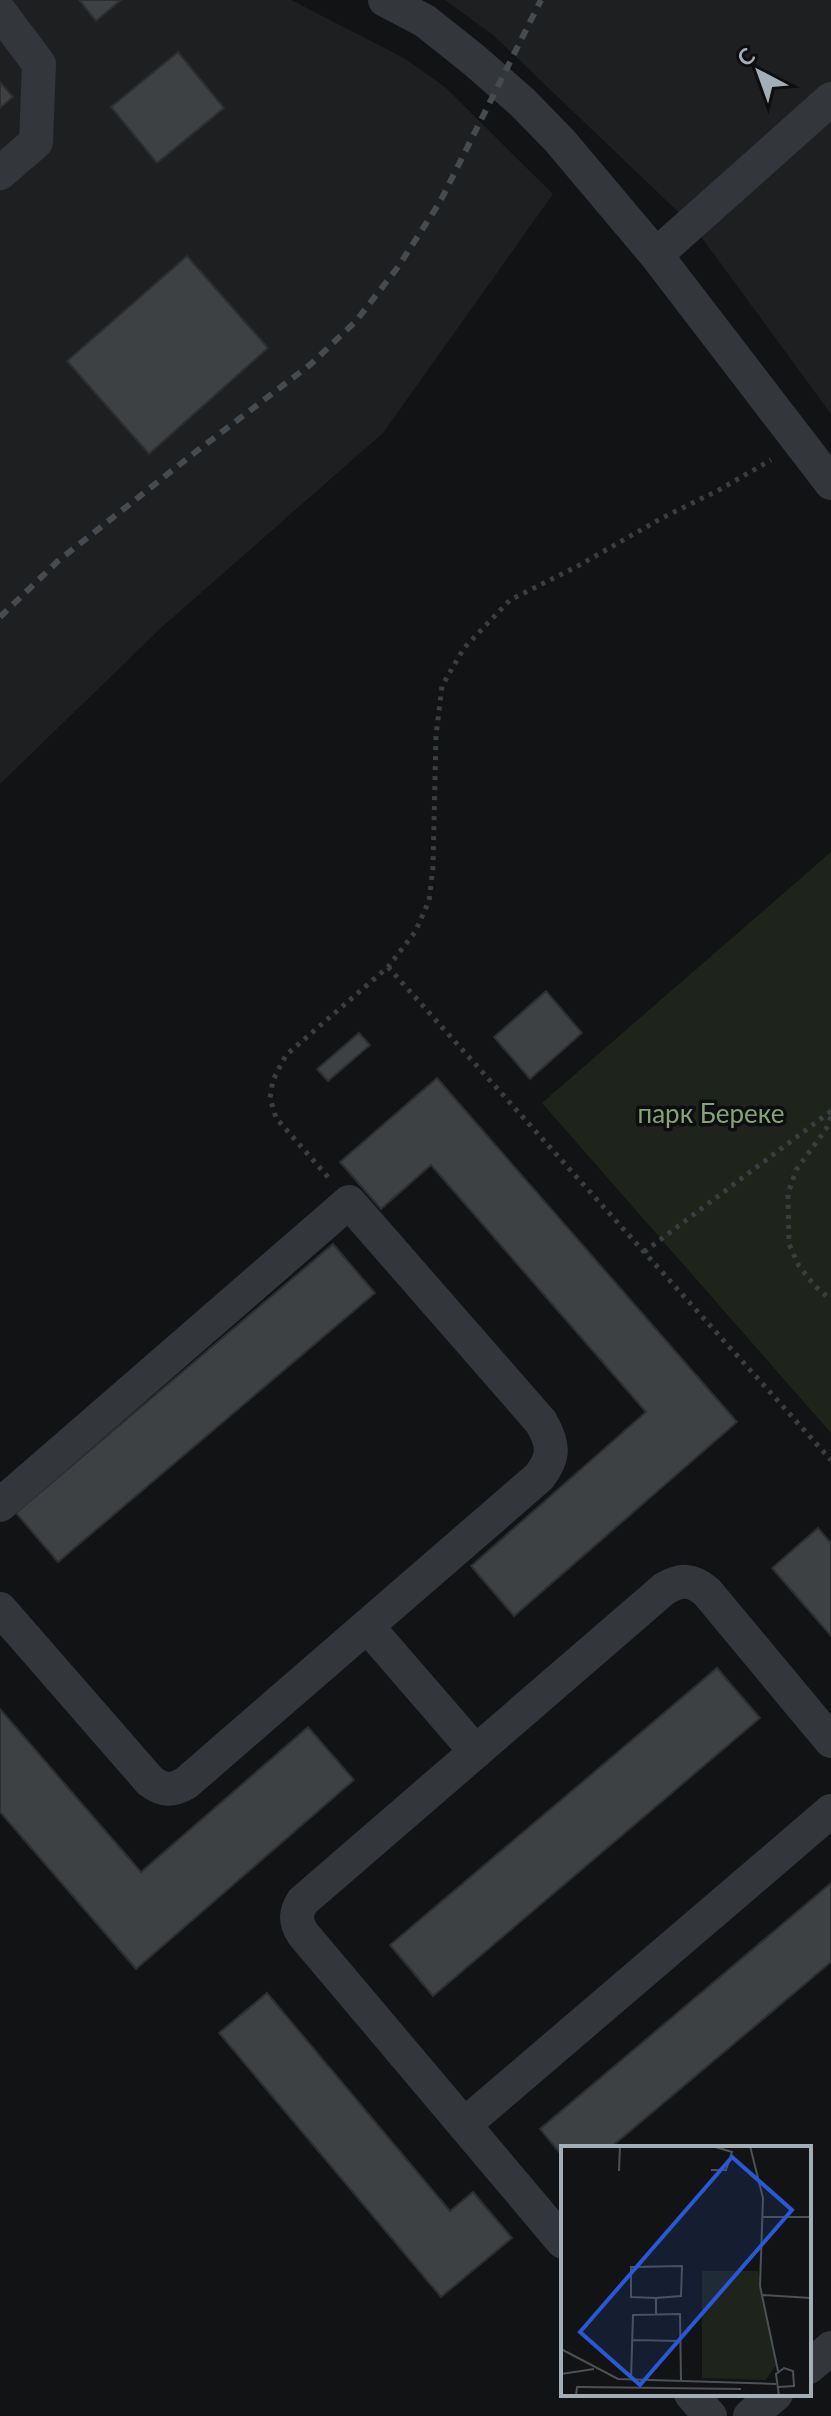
<svg xmlns="http://www.w3.org/2000/svg" width="831" height="2416" font-family="Lato,sans-serif">
<style>
.built{fill:#1e1f21}
.green{fill:#1e241c}
.building{fill:#3e4144;stroke:#2c2e30;stroke-width:2}
.lines{fill:none;stroke-linecap:round;stroke-linejoin:round}
.path{stroke:#393e41;stroke-width:5;stroke-dasharray:4 6;stroke-linecap:butt}
.minor{stroke:#33363a;stroke-width:34}
.rail{stroke:#464b4f;stroke-width:6;stroke-dasharray:10 8;stroke-linecap:butt}
.labels{text-anchor:middle;stroke-width:7;stroke-linejoin:round;paint-order:stroke}
.park-label{font-size:26px;fill:#85a378;stroke:#0d0e0f}
.inset-road{fill:none;stroke:#4c5155;stroke-width:2}
.view{fill:#2a58d5;fill-opacity:0.15;stroke:#2a58d5;stroke-width:4}
.inset-edge{fill:none;stroke:#a3afb6;stroke-width:4}
</style>
<rect width="100%" height="100%" fill="#121314"/>
<path class="built" d="M0 0H291L404 58 445 87 553 194 383 433 162 627 0 784Z
M445 0H831V414L694 227 493 35Z"/>
<path class="green" d="M831 852V1433L542 1103Z"/>
<path class="building" d="M79 0H121L96 21Z
M178 52 224 108 157 163 111 107Z
M0 82 13 97 0 108Z
M187 256 268 348 149 454 67 361Z
M546 991 582 1033 530 1079 494 1037Z
M359 1033 370 1045 328 1081 317 1069Z
M437 1078 737 1422 514 1616 471 1566 646 1412 431 1165 381 1209 340 1162Z
M333 1244 375 1293 58 1562 16 1513Z
M818 1528 831 1543V1636L772 1568Z
M717 1668 760 1718 433 1996 390 1945Z
M0 1709 141 1872 308 1727 354 1780 136 1969 0 1812Z
M831 1883V1962L610 2148H563V2157L540 2129Z
M267 1993 450 2211 473 2192 512 2238 441 2297 219 2033Z"/>
<g class="lines">
<path class="path" d="M388 967 831 1460
M831 1117 826 1129 796 1170 788 1194 789 1244 799 1266 815 1286 831 1300
M328 1177 276 1118 270 1098 273 1080 286 1055 388 967 415 932 429 901 433 867 436 736 442 686 464 648 510 600 576 567 662 518 717 491 771 460
M644 1252 831 1111"/>
<path class="minor" d="M385 0 425 21 474 60 522 102 560 141 656 255 831 483
M0 12 39 64 36 142 0 173
M656 255 831 99
M0 1505 349 1202 541 1422C554 1445 555 1456 539 1477L186 1783C172 1791 163 1791 150 1781L0 1609
M367 1626 476 1752
M464 2125 831 1811
M563 2242 303 1934C295 1921 295 1913 303 1901L664 1589C681 1579 692 1579 707 1592L831 1741
M809 2367 831 2348
M691 2394 710 2416
M750 2416 776 2394"/>
<path class="rail" d="M0 617 58 561 193 454 311 364 356 321 398 267 440 202 541 0"/>
</g>
<g class="labels">
<g class="park-label">
<text x="711" y="1123">парк Береке</text>
</g>
</g>
<g transform="translate(561 2146)">
<rect width="250" height="250" fill="#121314"/>
<path d="M141 125H197L215 219 205 234 141 232Z" fill="#1e241c"/>
<path class="inset-road" d="M189 0 202 52 199 140 217 225M150 24H165L171 6 151 0M58 25 59 0M202 71H250M202 149 250 152M95 152 70 151V121L121 120 120 150 95 152V168M71 194 120 195M0 203 57 233 215 238M0 228 33 223M70 233 72 169 119 168 120 234M217 241 233 240 232 225 223 222 215 228 218 250M15 250 16 241H22L180 243"/>
<path class="view" d="M171 11 231 64 79 239 19 186Z"/>
<rect width="250" height="250" class="inset-edge"/>
</g>
<g transform="translate(759 72) rotate(319)" stroke="#0d0e0f" stroke-width="6" paint-order="stroke">
<path d="M0-6L14 30L0 20L-14 30Z" fill="#a3afb6"/>
<text y="-12" font-size="22" font-weight="bold" text-anchor="middle" fill="#a3afb6">С</text>
</g>
</svg>
